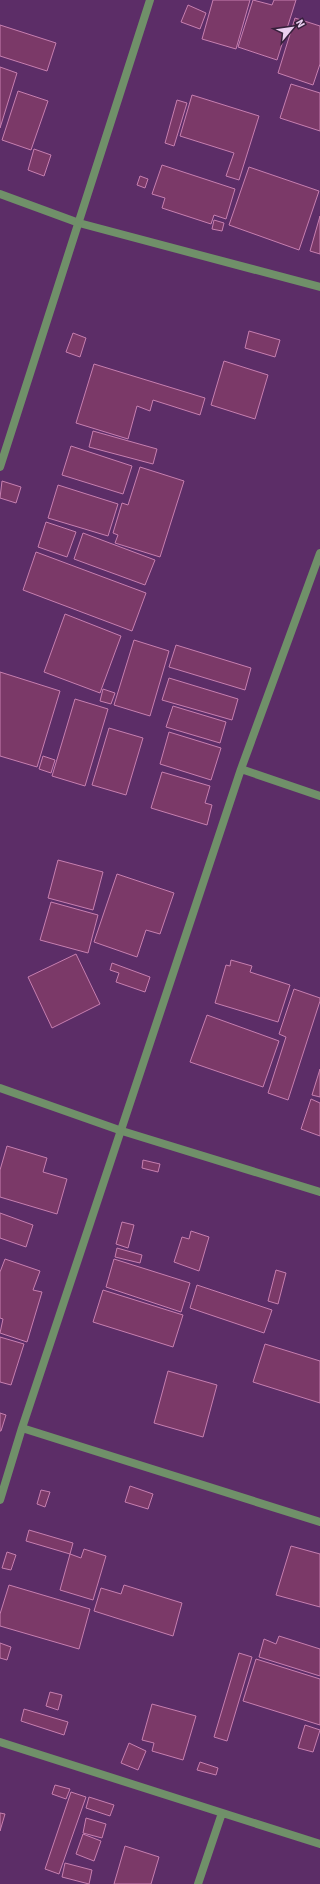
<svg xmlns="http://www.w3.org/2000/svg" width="320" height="1884" font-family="'Source Sans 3',sans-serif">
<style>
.building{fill:#7b3968;stroke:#c77fb0}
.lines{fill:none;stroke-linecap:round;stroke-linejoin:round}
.minor{stroke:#709069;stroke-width:8}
.tertiary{stroke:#709069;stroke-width:8}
</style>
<rect width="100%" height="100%" fill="#5c2d67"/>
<path class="building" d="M213 0H250L236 49 202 39Z
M253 0 272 5 274 0H296L277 60 238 47Z
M188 5 206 13 200 29 181 22Z
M295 18 320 26V64L313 85 278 73Z
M0 25 56 43 47 71 0 56Z
M0 67 17 73 0 128Z
M291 84 320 93V131L280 118Z
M18 91 48 101 31 150 2 140Z
M192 95 259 116 239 180 226 176 234 153 180 136Z
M177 100 187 103 174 146 165 143Z
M34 149 51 155 44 176 28 170Z
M162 165 235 189 226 219 214 215 211 224 162 208 165 198 152 194Z
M249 167 319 191 299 250 229 225Z
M140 176 148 179 145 188 137 185Z
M320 216V254L310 251Z
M214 220 224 223 222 231 212 229Z
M249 331 280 340 275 357 245 348Z
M73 333 86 338 80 357 66 352Z
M224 361 268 375 255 419 211 405Z
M94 364 205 398 200 415 153 400 150 411 137 406 128 439 76 423Z
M93 431 157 449 153 464 89 447Z
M71 446 132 466 123 494 62 475Z
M140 467 184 481 160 557 115 543 118 535 113 533 122 503 128 505Z
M2 481 21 487 16 503 0 498Z
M58 485 118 504 108 536 48 518Z
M46 522 76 532 67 557 38 547Z
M83 533 155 560 145 585 74 559Z
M36 552 146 593 132 631 23 590Z
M65 614 121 636 100 693 44 672Z
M134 640 169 651 150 716 114 705Z
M176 645 251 668 245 690 169 667Z
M0 672 60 691 37 767 0 756Z
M169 678 238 699 232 720 162 700Z
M103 689 115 693 111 704 100 701Z
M75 699 108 709 85 786 52 776Z
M173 706 226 722 220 743 166 727Z
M109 728 143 738 126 795 92 785Z
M169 732 221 748 211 780 160 764Z
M43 756 55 760 51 773 39 769Z
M162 772 210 786 205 803 212 805 207 825 151 808Z
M58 860 103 872 93 910 48 898Z
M117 874 174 893 160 934 146 930 137 957 94 942Z
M51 902 98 915 88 953 40 940Z
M76 954 100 1004 52 1028 28 977Z
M231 960 252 966 250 972 290 985 278 1022 215 1003 226 965 230 966Z
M112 963 150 977 145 992 116 982 119 973 110 970Z
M294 989 320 998V1001L288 1100 268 1093 286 1037 279 1034Z
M207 1015 279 1041 263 1087 190 1062Z
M320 1069V1097L312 1095Z
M311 1099 320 1103V1136L301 1129Z
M7 1146 47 1158 43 1172 67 1179 57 1214 0 1197V1170Z
M143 1160 160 1164 158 1172 142 1168Z
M0 1213 33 1225 26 1247 0 1238Z
M122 1222 134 1225 128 1248 116 1244Z
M191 1231 209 1237 199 1271 174 1262 182 1237 189 1239Z
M117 1248 142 1255 140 1263 115 1257Z
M5 1259 40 1271 33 1290 42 1292 27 1342 0 1333 3 1319 0 1318V1272Z
M114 1259 190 1283 181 1312 106 1287Z
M276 1270 286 1273 278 1304 268 1301Z
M197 1285 272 1310 264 1333 190 1308Z
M103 1290 183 1315 173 1347 93 1322Z
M0 1337 24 1344 11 1385 0 1382Z
M265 1344 320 1361V1403L253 1382Z
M168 1371 217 1385 203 1437 154 1423Z
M0 1413 6 1415 1 1431H0Z
M130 1486 153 1494 148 1509 125 1502Z
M41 1490 50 1492 45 1507 37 1504Z
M29 1530 73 1543 70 1554 26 1541Z
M291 1546 320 1554V1607L276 1595Z
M84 1549 106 1556 93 1600 60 1590 70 1554 81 1558Z
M7 1552 16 1555 11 1570 2 1568Z
M9 1585 90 1609 79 1649 0 1626V1614Z
M124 1585 182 1603 173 1636 94 1611 101 1588 121 1594Z
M279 1636 320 1649V1676L259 1657 264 1639 276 1644Z
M0 1643 11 1647 7 1660 0 1658Z
M239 1653 252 1657 227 1741 214 1737Z
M256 1659 320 1679V1725L243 1701Z
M50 1692 62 1695 58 1710 46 1706Z
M152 1704 196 1716 183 1760 152 1751 154 1743 142 1740Z
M24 1709 68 1722 64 1735 21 1721Z
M305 1725 320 1730 313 1752 298 1748Z
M129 1743 146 1751 138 1770 121 1763Z
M200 1762 218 1768 216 1775 197 1770Z
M55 1785 70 1789 66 1799 52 1794Z
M71 1792 86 1797 59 1874 45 1869Z
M89 1797 114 1805 110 1816 86 1808Z
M0 1813 5 1814 0 1831Z
M86 1818 106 1824 102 1838 83 1833Z
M83 1834 101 1841 94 1861 76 1854Z
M125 1846 159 1857 151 1884H114Z
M65 1863 92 1870 89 1884 62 1877Z"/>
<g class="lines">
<path class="minor" d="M0 194 79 223 320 287
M241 769 320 796
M22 1428 320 1522
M0 1500 22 1428 241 769 320 553
M0 1742 320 1844
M198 1884 222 1813"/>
<path class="tertiary" d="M0 467 150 0
M0 1088 122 1131 320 1192"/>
</g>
<g transform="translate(292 28) rotate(61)" stroke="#36203b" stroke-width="3" paint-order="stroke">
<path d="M0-3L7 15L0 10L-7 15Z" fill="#ebcff1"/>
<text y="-6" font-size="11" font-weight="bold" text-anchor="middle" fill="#ebcff1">N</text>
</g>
</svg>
